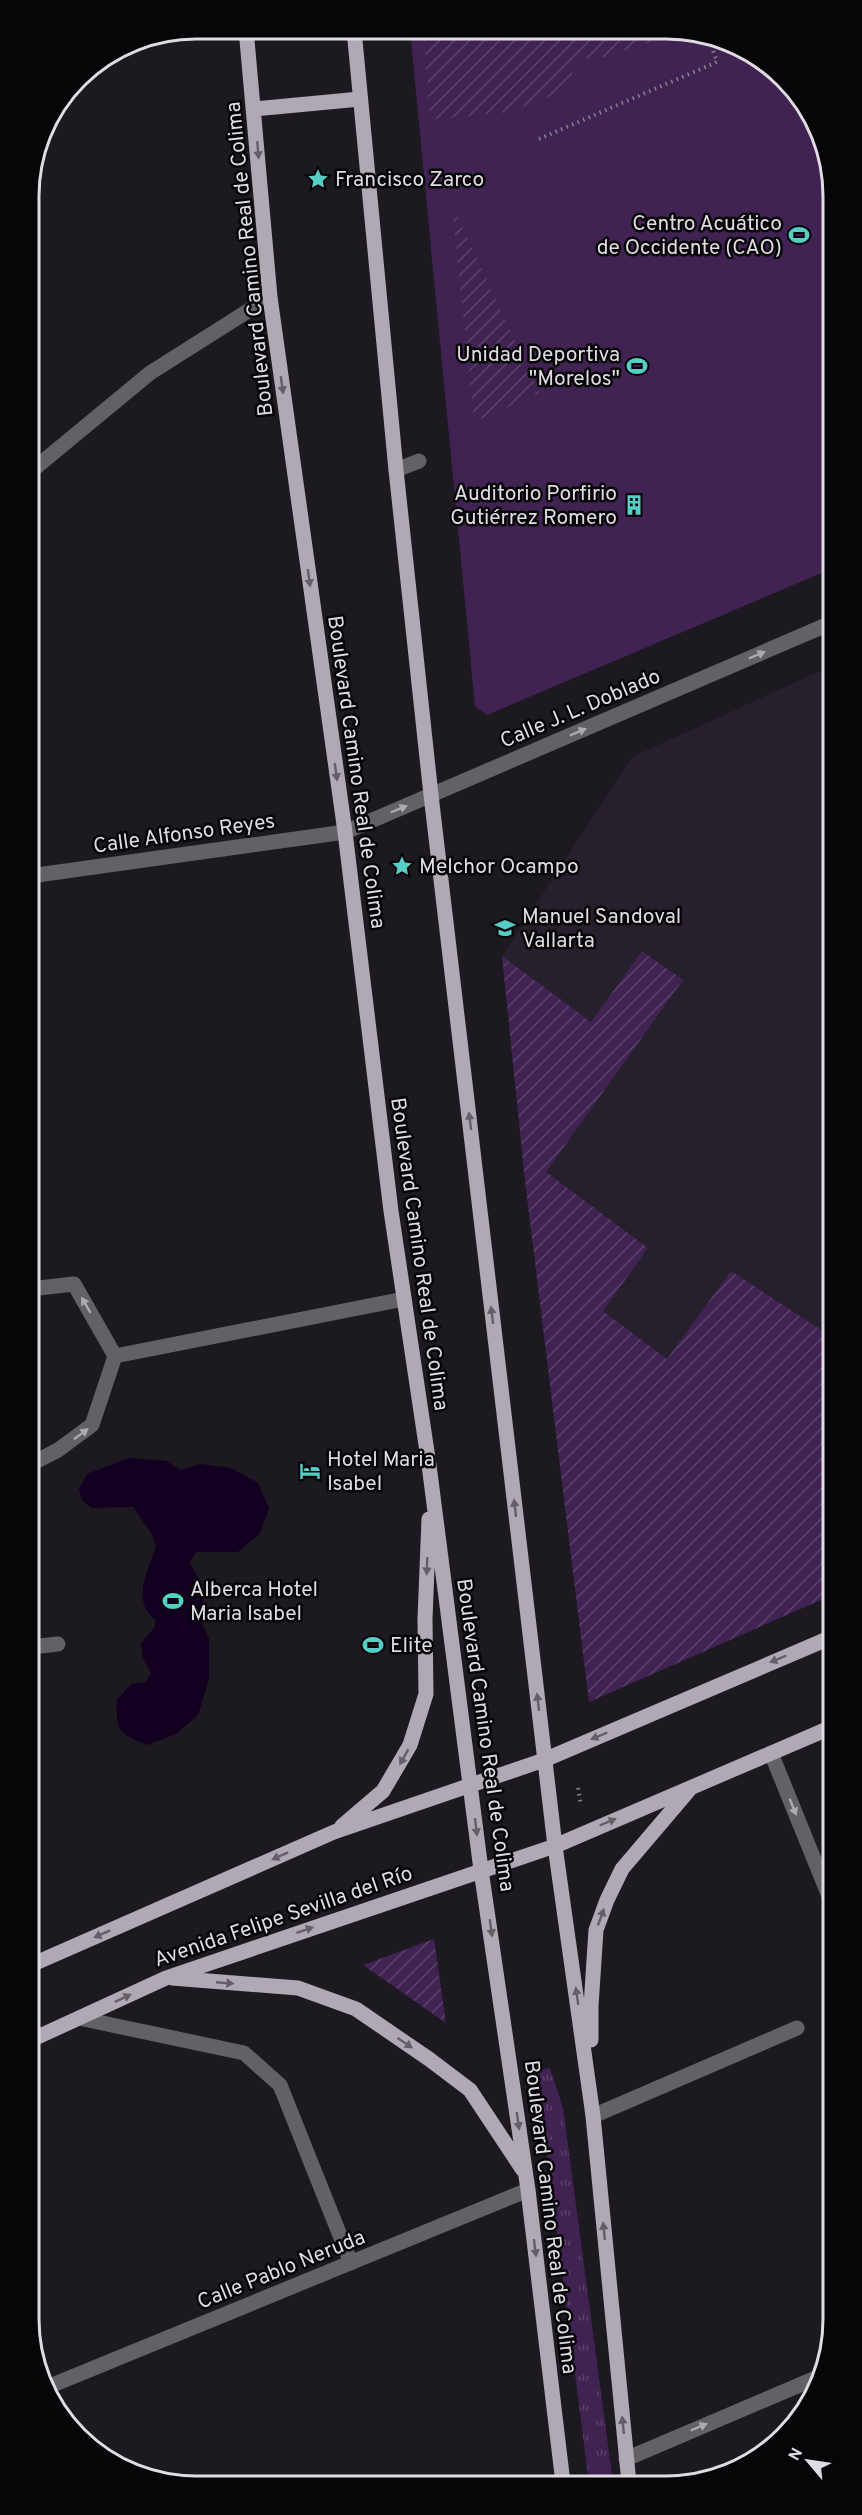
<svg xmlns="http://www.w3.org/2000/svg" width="862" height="2515" font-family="Overpass,sans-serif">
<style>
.built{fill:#261f2c}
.grass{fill:url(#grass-tufts)}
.park{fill:#402352}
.garden{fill:url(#garden-furrows)}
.water{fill:#130020}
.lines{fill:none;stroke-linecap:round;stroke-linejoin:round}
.path{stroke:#87848b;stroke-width:4;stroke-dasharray:1.5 4.5;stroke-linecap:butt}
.minor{stroke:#636165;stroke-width:15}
.major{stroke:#aea9b2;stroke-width:15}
.oneway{fill:#635f66}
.oneway2{fill:#adabb0}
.labels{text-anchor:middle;stroke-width:5;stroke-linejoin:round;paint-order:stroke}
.poi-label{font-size:21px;fill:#dfdce2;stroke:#070508;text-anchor:start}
.street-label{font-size:21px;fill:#dfdce2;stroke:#070508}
.rim{fill:none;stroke:#dfdce2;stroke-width:3}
</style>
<defs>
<pattern id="grass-tufts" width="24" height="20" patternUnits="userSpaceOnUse" patternTransform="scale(1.5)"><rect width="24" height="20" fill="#402352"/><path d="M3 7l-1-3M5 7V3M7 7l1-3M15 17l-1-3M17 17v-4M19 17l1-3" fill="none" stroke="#5b426b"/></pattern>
<pattern id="garden-furrows" width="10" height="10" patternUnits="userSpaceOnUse" patternTransform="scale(1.5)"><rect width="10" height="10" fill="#402352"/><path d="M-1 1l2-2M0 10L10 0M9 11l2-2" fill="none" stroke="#5b426b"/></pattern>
</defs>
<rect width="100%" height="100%" fill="#1d1921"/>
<path class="built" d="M831 666 832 1595 589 1702 525 1181 502 956 632 757Z"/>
<path class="grass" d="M550 2068 563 2108 613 2483H589L536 2070Z"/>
<path class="park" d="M410 30 699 32 785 78 830 163 831 569 487 715 475 706Z"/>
<path class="garden" d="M423 30 680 32 605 57 574 59 570 89 508 112 430 120Z
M452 205 539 393 474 422Z
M642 951 683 980 546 1172 648 1248 603 1311 667 1359 731 1271 832 1337V1595L589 1702 525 1181 502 956 591 1022Z
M434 1939 446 2023 363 1965Z"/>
<path class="water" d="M129 1458 166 1461 180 1470 201 1464 231 1468 258 1483 269 1508 260 1533 238 1552H196L190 1563 198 1577 204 1601 199 1618 209 1639V1679L198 1715 176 1734 147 1745C119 1733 115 1731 117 1700L131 1684 146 1682 151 1673 143 1658 141 1643 154 1628 156 1621C130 1599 148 1573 156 1546L150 1531 133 1507 91 1508 82 1500 79 1489 87 1474Z"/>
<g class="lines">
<path class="path" d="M539 139 717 62 708 36
M578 1788 581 1805"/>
<path class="minor" d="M396 470 419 461
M29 473 150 373 270 297
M30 876 345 832 831 623
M30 1289 74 1284 115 1356 92 1425 58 1450 31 1464
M115 1356 404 1299
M31 1647 58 1644
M771 1753 833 1906
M79 2018 244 2053 280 2085 351 2263
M593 2116 797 2028
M50 2386 528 2190
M626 2459 823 2375"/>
<path class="major" d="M246 29 270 297 345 832 391 1211 429 1465 481 1870 528 2190 563 2483
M354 30 396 470 431 795 555 1846 593 2116 629 2483
M254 109 360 99
M342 1826 383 1791 410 1745 426 1694 425 1619 429 1519
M31 1965 334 1832 544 1760 832 1637
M172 1978 298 1988 356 2009 429 2059 470 2090 523 2170
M31 2040 166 1978 555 1846 832 1727
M591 2040V2006L596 1930 607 1900 622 1869 690 1789"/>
</g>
<defs><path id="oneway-solid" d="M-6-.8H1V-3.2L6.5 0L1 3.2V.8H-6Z" transform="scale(1.5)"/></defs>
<g class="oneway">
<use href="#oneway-solid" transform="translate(258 150) rotate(85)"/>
<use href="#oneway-solid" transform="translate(282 385) rotate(82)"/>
<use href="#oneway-solid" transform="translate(309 578) rotate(82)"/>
<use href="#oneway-solid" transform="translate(336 772) rotate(82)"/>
<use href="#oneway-solid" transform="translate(470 1121) rotate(-97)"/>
<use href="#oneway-solid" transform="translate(492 1315) rotate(-97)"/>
<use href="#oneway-solid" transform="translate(515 1508) rotate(-97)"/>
<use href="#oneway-solid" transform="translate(427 1566) rotate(92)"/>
<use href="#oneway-solid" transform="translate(778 1659) rotate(157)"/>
<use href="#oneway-solid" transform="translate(538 1702) rotate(-97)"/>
<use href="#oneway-solid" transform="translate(599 1736) rotate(157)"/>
<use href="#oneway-solid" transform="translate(404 1757) rotate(119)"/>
<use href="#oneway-solid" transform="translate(608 1822) rotate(-23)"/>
<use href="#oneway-solid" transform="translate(476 1827) rotate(83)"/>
<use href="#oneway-solid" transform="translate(280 1856) rotate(156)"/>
<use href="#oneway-solid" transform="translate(601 1917) rotate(-70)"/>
<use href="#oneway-solid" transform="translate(491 1928) rotate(82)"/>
<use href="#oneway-solid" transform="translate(305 1930) rotate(-19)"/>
<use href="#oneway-solid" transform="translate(102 1934) rotate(156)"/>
<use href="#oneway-solid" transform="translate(225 1983) rotate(5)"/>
<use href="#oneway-solid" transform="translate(577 1996) rotate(-98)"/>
<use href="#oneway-solid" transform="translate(123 1998) rotate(-25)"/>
<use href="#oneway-solid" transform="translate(405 2043) rotate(34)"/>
<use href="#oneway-solid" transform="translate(518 2121) rotate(82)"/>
<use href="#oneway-solid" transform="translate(604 2231) rotate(-96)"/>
<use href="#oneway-solid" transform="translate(535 2248) rotate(83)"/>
<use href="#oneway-solid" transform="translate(623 2425) rotate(-96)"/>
</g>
<g class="oneway2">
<use href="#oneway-solid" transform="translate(757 655) rotate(-23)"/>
<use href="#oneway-solid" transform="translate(578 732) rotate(-23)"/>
<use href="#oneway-solid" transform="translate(399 809) rotate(-23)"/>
<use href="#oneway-solid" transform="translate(86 1305) rotate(-120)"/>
<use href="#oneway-solid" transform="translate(81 1434) rotate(-37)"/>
<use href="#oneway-solid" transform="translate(793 1807) rotate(68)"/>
<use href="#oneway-solid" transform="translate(699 2427) rotate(-23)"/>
</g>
<defs>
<g id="sight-bare" transform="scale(1.62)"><path d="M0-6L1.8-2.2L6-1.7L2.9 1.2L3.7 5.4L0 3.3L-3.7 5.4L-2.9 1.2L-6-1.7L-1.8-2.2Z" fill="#55cec5" stroke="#070508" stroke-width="2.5" paint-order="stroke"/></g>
<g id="stadium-bare" transform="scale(1.62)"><path d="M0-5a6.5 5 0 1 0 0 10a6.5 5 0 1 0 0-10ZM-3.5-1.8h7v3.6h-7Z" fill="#55cec5" stroke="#070508" stroke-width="2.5" paint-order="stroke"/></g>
<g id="building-bare" transform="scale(1.62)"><path d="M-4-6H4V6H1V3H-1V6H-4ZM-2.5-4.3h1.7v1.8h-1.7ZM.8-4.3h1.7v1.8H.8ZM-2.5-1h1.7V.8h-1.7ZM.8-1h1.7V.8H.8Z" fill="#55cec5" stroke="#070508" stroke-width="2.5" paint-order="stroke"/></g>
<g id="school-bare" transform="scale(1.62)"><path d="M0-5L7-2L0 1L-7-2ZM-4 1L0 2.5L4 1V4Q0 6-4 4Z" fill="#55cec5" stroke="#070508" stroke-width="2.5" paint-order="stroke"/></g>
<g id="hotel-bare" transform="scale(1.62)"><path d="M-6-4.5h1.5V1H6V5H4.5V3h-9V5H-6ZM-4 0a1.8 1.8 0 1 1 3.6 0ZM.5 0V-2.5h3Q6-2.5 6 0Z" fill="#55cec5" stroke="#070508" stroke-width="2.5" paint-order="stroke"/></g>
</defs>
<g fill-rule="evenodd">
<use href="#sight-bare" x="318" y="179"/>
<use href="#stadium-bare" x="799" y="235"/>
<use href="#stadium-bare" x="637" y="366"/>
<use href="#building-bare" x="634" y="505"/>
<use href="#sight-bare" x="402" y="866"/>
<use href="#school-bare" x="505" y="928"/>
<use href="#hotel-bare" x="310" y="1471"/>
<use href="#stadium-bare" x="173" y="1601"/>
<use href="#stadium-bare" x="373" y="1645"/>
</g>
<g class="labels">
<g class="poi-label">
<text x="335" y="186">Francisco Zarco</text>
<text x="782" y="230" text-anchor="end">Centro Acuático<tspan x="782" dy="24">de Occidente (CAO)</tspan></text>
<text x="620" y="361" text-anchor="end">Unidad Deportiva<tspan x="620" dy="24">"Morelos"</tspan></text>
<text x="617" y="500" text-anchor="end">Auditorio Porfirio<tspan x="617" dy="24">Gutiérrez Romero</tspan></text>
<text x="419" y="873">Melchor Ocampo</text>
<text x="522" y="923">Manuel Sandoval<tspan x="522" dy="24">Vallarta</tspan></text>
<text x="327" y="1466">Hotel Maria<tspan x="327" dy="24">Isabel</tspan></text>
<text x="190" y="1596">Alberca Hotel<tspan x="190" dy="24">Maria Isabel</tspan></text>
<text x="390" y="1652">Elite</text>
</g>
<g class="street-label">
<text transform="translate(249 259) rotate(-96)" y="7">Boulevard Camino Real de Colima</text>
<text transform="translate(580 708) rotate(-23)" y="7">Calle J. L. Doblado</text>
<text transform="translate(357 772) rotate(82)" y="7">Boulevard Camino Real de Colima</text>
<text transform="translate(184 833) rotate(-8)" y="7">Calle Alfonso Reyes</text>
<text transform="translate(420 1254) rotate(82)" y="7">Boulevard Camino Real de Colima</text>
<text transform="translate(486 1735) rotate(82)" y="7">Boulevard Camino Real de Colima</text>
<text transform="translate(283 1916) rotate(-19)" y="7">Avenida Felipe Sevilla del Río</text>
<text transform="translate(551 2217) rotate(83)" y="7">Boulevard Camino Real de Colima</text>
<text transform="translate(281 2269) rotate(-22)" y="7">Calle Pablo Neruda</text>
</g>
</g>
<path d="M0 0H862V2515H0ZM196 39H666A157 157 0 0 1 823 196V2319A157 157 0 0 1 666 2476H196A157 157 0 0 1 39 2319V196A157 157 0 0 1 196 39Z" fill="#070508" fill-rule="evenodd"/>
<path class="rim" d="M196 39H666A157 157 0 0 1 823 196V2319A157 157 0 0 1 666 2476H196A157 157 0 0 1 39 2319V196A157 157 0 0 1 196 39Z"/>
<g transform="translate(808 2461) rotate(299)" stroke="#070508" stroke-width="4.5" paint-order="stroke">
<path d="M0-4.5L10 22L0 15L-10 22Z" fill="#dfdce2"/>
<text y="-9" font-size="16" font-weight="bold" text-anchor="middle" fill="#dfdce2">N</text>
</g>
</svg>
